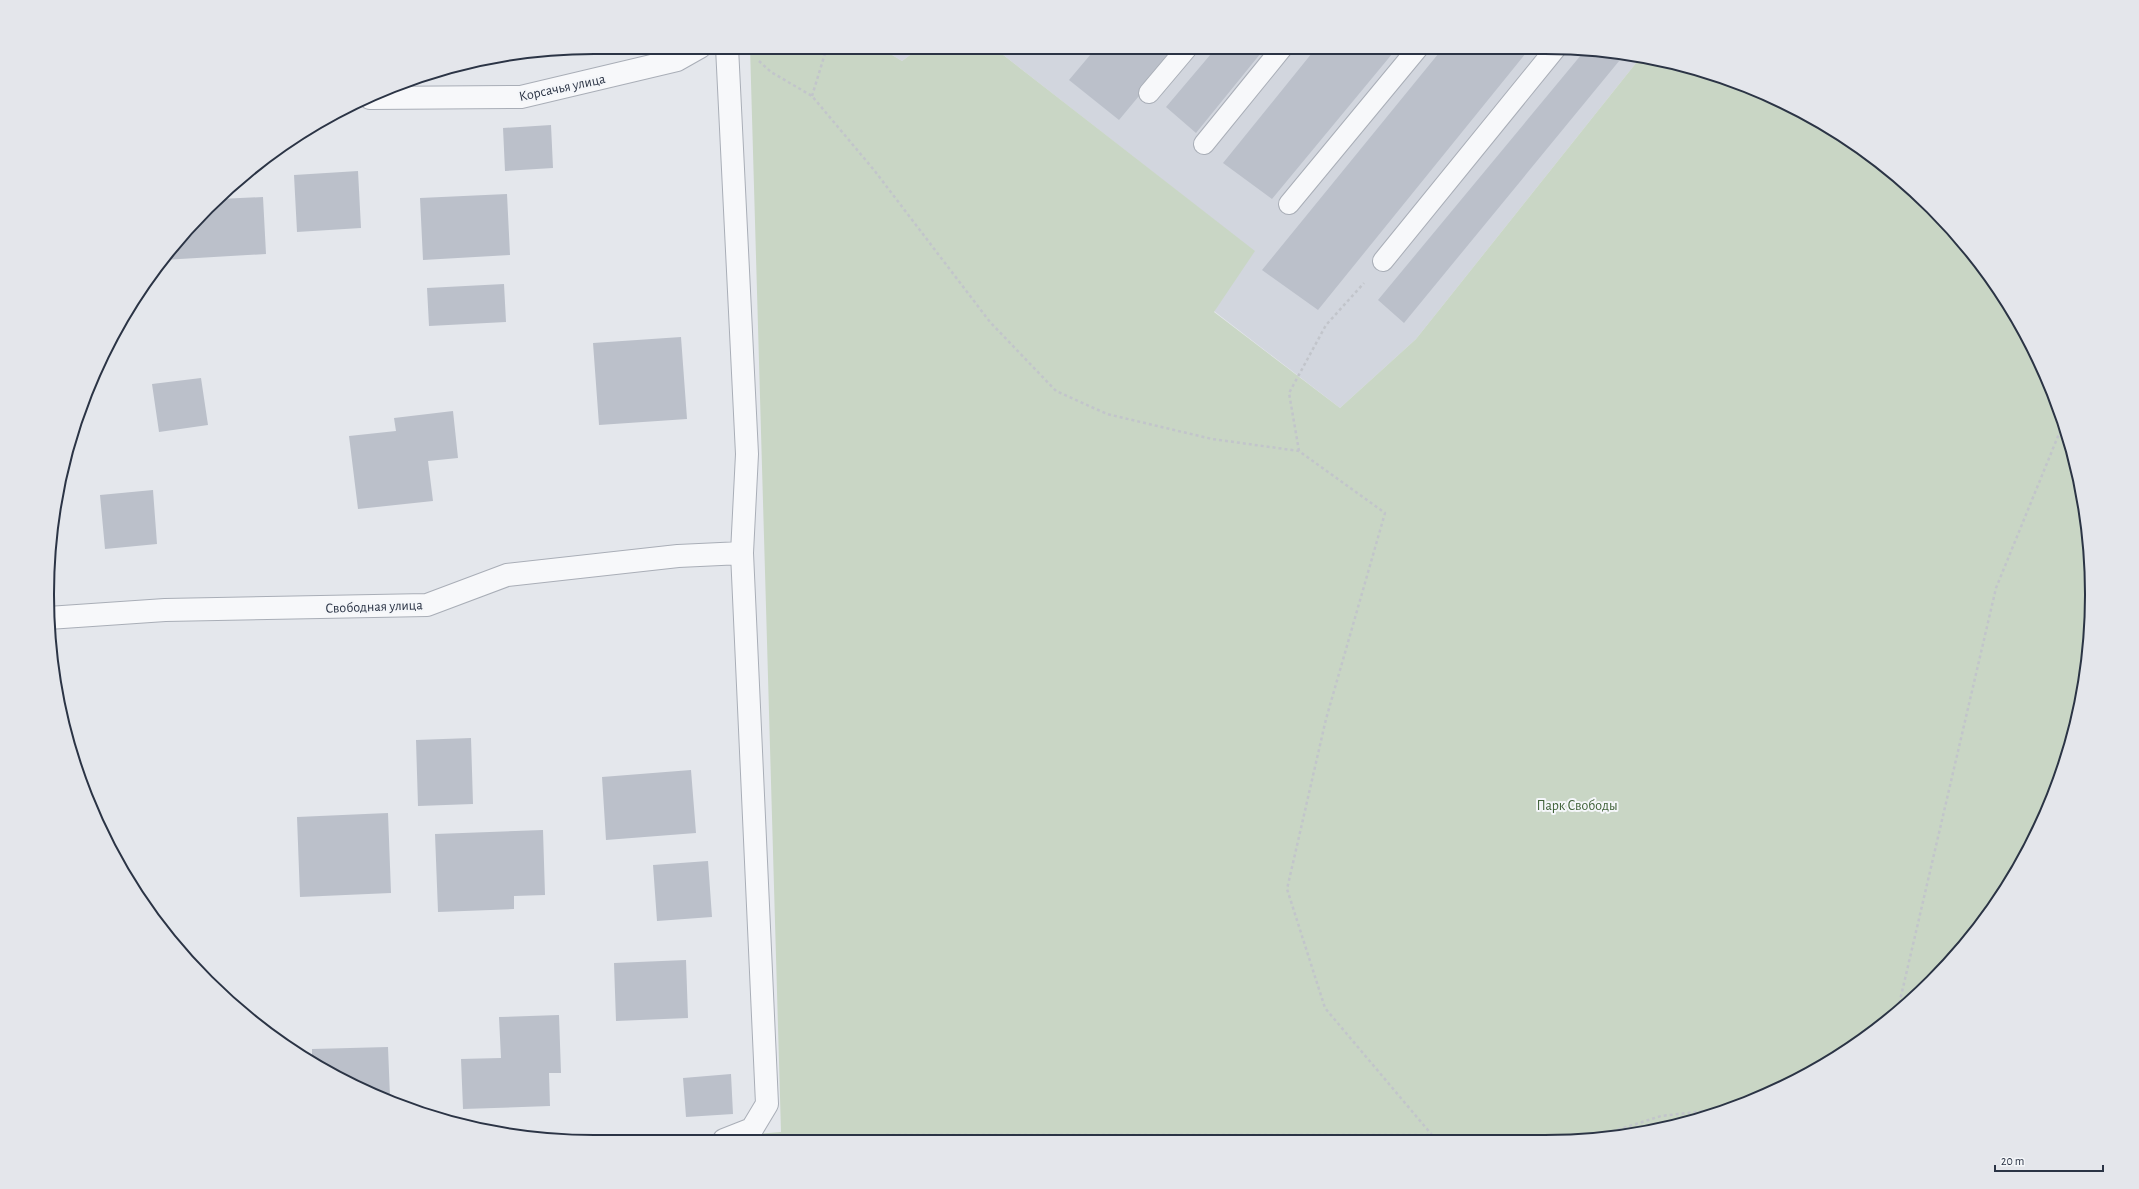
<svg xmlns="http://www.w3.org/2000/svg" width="2139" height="1189" font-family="'Alegreya Sans',sans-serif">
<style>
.built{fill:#d2d6de}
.green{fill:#c9d6c5}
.building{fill:#bbc0ca}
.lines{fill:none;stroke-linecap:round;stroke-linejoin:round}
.service-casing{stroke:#a9aeb7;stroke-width:22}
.minor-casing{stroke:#a9aeb7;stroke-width:24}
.path{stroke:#c2c5cb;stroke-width:2.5;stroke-dasharray:3 3;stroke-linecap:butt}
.service{stroke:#f7f8fa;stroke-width:20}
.minor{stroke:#f7f8fa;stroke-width:22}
.labels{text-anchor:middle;stroke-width:4;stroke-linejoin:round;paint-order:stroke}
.street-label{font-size:14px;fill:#2b3445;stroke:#f4f6f9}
.park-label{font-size:14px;fill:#3f6138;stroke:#f4f6f9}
.rim{fill:none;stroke:#2b3445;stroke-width:2}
</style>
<rect width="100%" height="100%" fill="#e4e7ec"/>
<path class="built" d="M879 47H921L902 61Z
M993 47 1580 48 1640 58 1416 339 1340 408 1214 311 1254 251Z"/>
<path class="green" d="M750 47H879L902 61 921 47H993L1255 251 1214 312 1340 408 1416 339 1640 58 1686 66 1818 120 1905 183 1979 261 2035 352 2073 453 2091 558 2087 666 2063 770 2019 868 1932 981 1848 1050 1721 1113 1616 1137 683 1140 781 1132Z"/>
<path class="building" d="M1096 48H1179L1119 120 1069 80Z
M1216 48H1265L1196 133 1166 107Z
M1316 48H1397L1272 199 1223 163Z
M1443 48H1530L1318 310 1262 270Z
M1586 49 1624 55 1404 323 1378 300Z
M551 125 553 168 505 171 503 128Z
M358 171 361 228 297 232 294 175Z
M507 194 510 255 423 260 420 198Z
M263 197 266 254 163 260 183 233 219 199Z
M504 284 506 322 429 326 427 288Z
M681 337 687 419 599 425 593 343Z
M201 378 208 425 159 432 152 384Z
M453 411 458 458 428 461 433 501 358 509 349 436 396 431 394 418Z
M153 490 157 544 105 549 100 495Z
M471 738 473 804 418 806 416 740Z
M691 770 696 833 606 840 602 777Z
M388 813 391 893 300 897 297 817Z
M543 830 545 895 514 896V909L438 912 435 834Z
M708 861 712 917 657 921 653 865Z
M686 960 688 1018 616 1021 614 963Z
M559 1015 561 1073H549L550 1106 463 1109 461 1059 501 1058 499 1017Z
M388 1047 390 1097 321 1069 312 1063V1049Z
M731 1074 733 1114 686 1117 683 1078Z"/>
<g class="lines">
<g class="service-casing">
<path id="service" d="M1149 93 1187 48
M1204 144 1282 48
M1289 204 1418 48
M1383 261 1556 48"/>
</g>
<g class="minor-casing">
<path id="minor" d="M370 98 521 97 677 60 700 47
M48 618 165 610 427 605 507 575 678 556 742 553
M724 1140 752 1129 767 1104 742 553 747 454 727 47"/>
</g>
<path class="path" d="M759 61 771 72 812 96 874 170 990 322 1056 391 1107 414 1212 439 1299 451 1385 513 1326 719 1287 889 1325 1008 1432 1135
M812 96 827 47
M1299 451 1289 393 1326 325 1364 283
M1898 1009 1996 588 2063 424
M886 1135H1432L1464 1138
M1595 1137 1661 1116 1731 1108"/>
<use href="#service" class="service"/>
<use href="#minor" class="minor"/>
</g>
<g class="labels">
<g class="street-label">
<text transform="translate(562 87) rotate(-12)" y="5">Корсачья улица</text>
<text transform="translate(374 606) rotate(-2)" y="5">Свободная улица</text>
</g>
<g class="park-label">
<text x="1577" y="810">Парк Свободы</text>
</g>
</g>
<path d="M0 0H2139V1189H0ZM594 54H1545A540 540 0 0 1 2085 594V595A540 540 0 0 1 1545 1135H594A540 540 0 0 1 54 595V594A540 540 0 0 1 594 54Z" fill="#e4e6eb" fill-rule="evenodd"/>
<path class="rim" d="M594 54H1545A540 540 0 0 1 2085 594V595A540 540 0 0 1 1545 1135H594A540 540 0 0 1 54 595V594A540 540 0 0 1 594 54Z"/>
<path d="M1995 1165v6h108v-6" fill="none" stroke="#2b3445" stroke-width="2"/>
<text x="2001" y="1165" font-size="12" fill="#2b3445" stroke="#f4f6f9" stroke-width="3" paint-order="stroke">20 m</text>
</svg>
